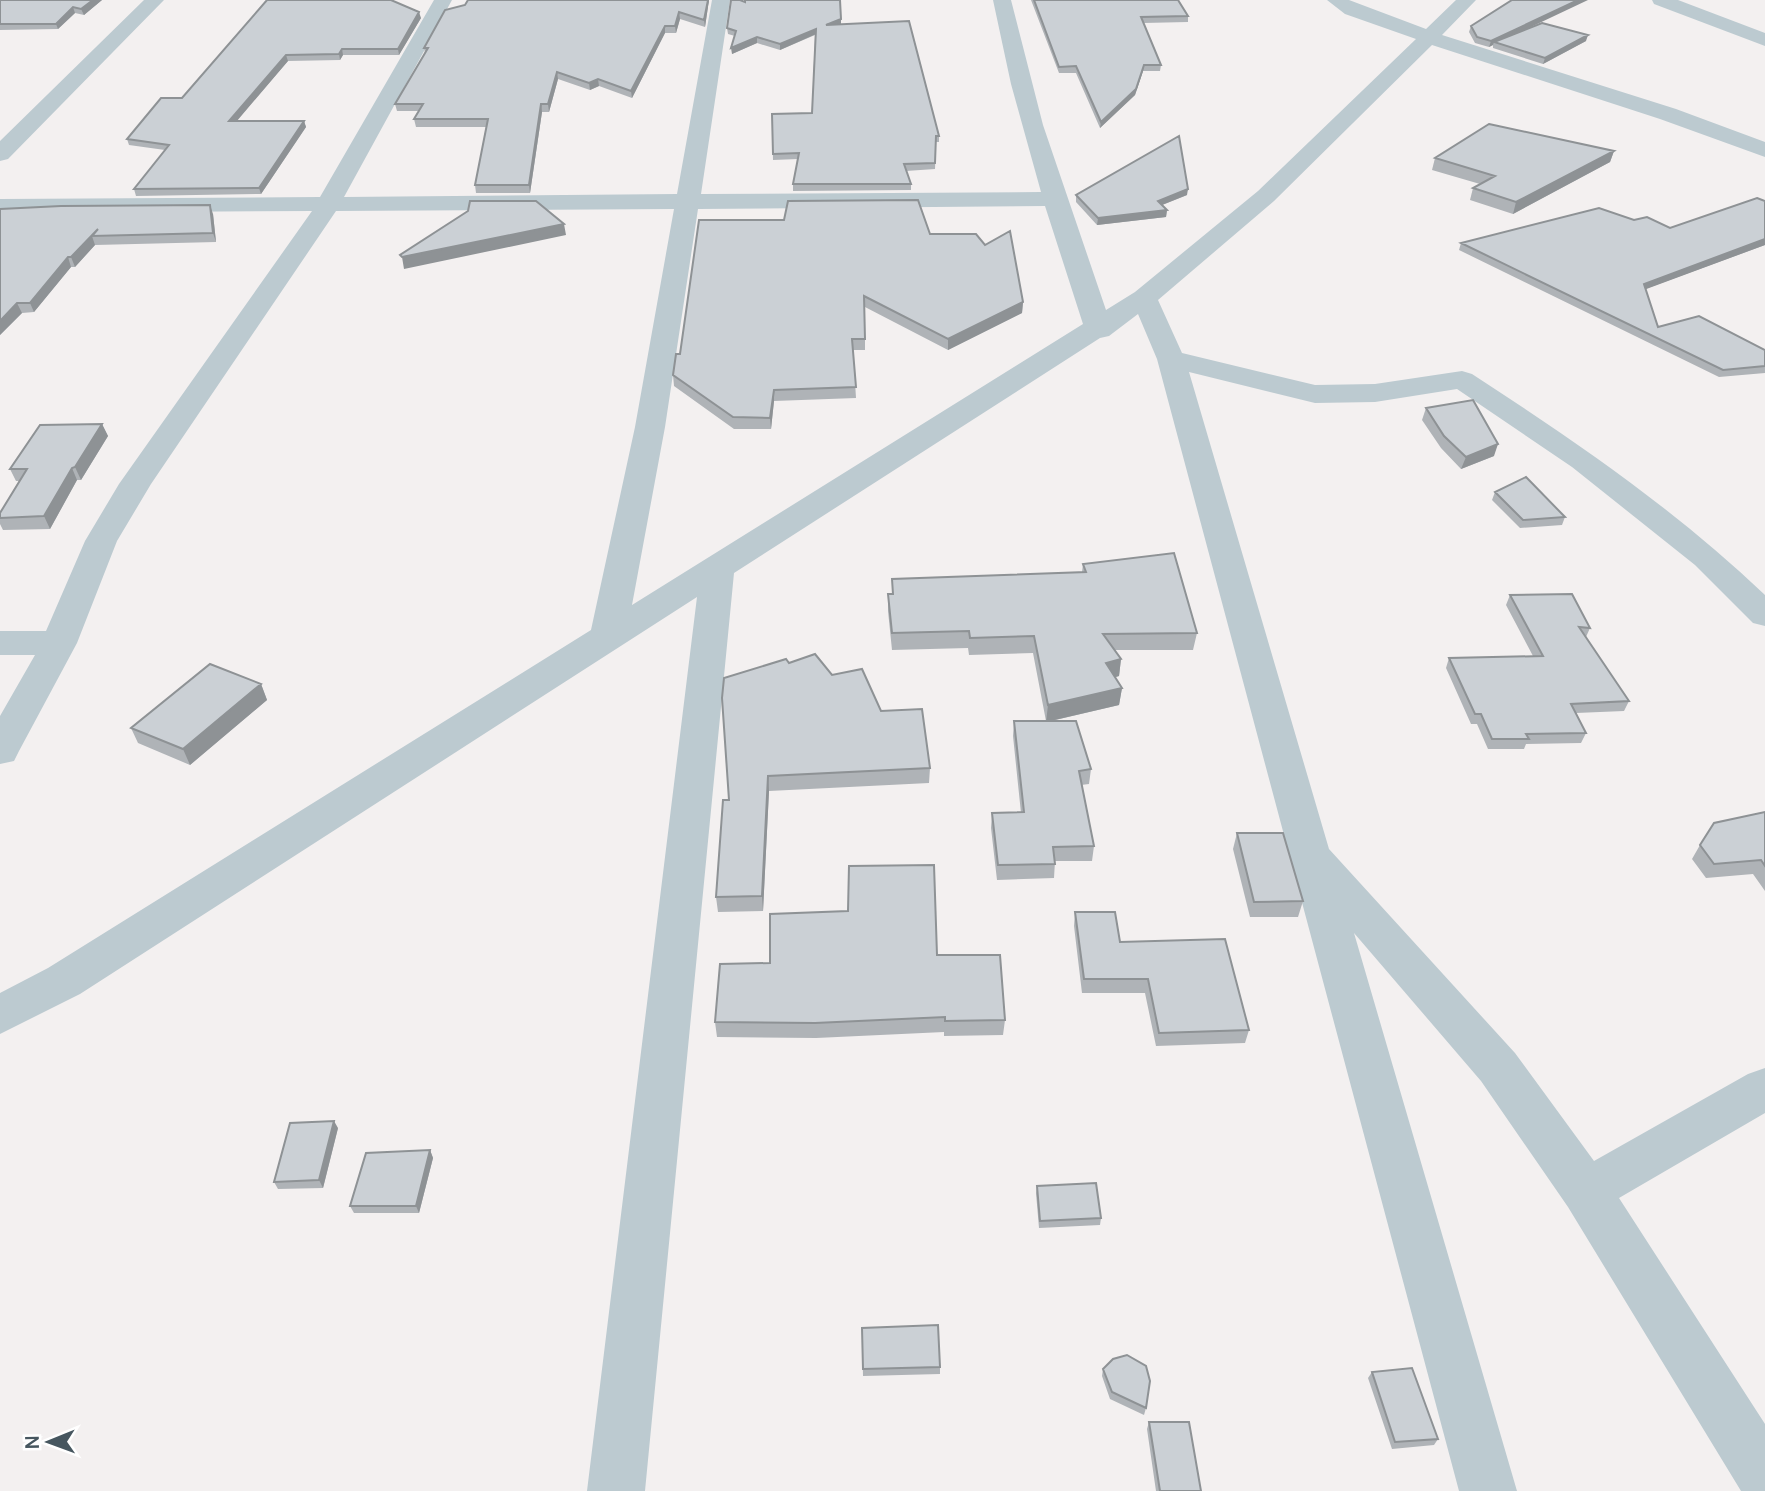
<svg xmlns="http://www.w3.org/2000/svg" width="1765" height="1491" font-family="Manrope,sans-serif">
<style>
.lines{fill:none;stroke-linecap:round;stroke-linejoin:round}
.minor{fill:#bccad0;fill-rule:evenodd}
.wall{fill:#afb3b7}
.shaded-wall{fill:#8e9295}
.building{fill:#cbd0d5;stroke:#8e9295;stroke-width:2}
</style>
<rect width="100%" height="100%" fill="#f3f0f0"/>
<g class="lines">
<path class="minor" d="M144 0H164L8 159 0 161V141Z
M434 0H452L344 197 677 194 712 0H730L701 194 1041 192 1011 84 993 0H1011L1043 125 1106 310 1135 292 1258 191 1416 39 1345 14 1327 0H1349L1426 29 1456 0H1476L1442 35 1676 109 1765 142V157L1660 119 1432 45 1274 201 1158 300 1182 353 1315 385 1375 384 1462 371 1472 374C1575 441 1676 510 1765 595V626L1753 623 1695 565 1572 467 1457 389 1375 402 1315 403 1189 372 1329 849 1515 1053 1594 1161 1748 1074 1765 1068V1113L1619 1198 1765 1424V1491H1741L1568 1207 1481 1081 1354 933 1517 1491H1459L1157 359 1138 314 1109 336 1100 338 734 573 645 1491H587L697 597 80 994 0 1034V993L48 968 591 630 635 427 674 209 336 211 151 484 117 541 77 643 19 751 14 761 0 764V716L35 655H0V631H46L85 541 119 484 312 211 0 213V199L320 197ZM1045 206 1083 324 632 605 665 427 698 209Z
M1652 0H1678L1765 33V46L1654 4Z"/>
</g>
<path class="wall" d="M0 0H102L84 15 75 13 58 29 0 30Z
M267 0 421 18 399 55H343L340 60 288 61 236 121H304L306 127 261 194 136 196 134 189 165 150 129 145 127 139 182 98Z
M709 0 705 27 680 19 676 33H665L632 98 599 86 590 90 558 79 549 112H542L530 193H476L475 185 486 127H416L414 119 419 111H397L395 104 425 53 424 48Z
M1031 0H1178L1188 16V22L1143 23 1161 65 1160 71H1143L1135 95 1100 128 1076 73H1059Z
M745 2 841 24 939 136V142H936L935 169 906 171 911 184V190L793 191V184L798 159 773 160 772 114 812 113 815 35 780 50 757 43 732 54 735 36 728 34 727 28Z
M1471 26 1526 30 1586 41 1543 64 1493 48V45L1489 47 1475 43 1469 32Z
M1614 151 1610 162 1513 214 1470 200 1473 188 1480 184 1432 170 1435 158Z
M1076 195H1187L1162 205 1167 210 1166 217 1097 225 1076 202Z
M1765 201V245L1645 289 1658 327 1765 350V373L1719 377 1459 250 1461 243 1634 220 1670 228Z
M0 209 213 214 216 242 95 245 75 267H71L34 312 22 313 0 335Z
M930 234 1023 302 1022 313 948 350 865 307V350H853L856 398 774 401 771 429H734L674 386 673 375 680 354Z
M1426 408 1494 456 1461 469 1441 448 1422 420Z
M102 424 108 436 81 480H77L50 529 3 530 0 524V513L19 481H16L10 469Z
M1495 492 1565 517 1562 525 1520 528 1492 500Z
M1083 564 1197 633 1193 650H1115L1121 659 1119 676 1115 677 1122 688 1119 705 1051 721 1091 769 1089 784 1081 785 1094 846 1092 861H1055L1054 878 997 880 991 828 992 813H1021L1013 736 1014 721H1046L1033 653 969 655 968 648 892 650 888 611V594H892V579L1082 572Z
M1510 595 1590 628 1586 637 1629 701 1624 711 1576 713 1586 733 1581 743 1526 744 1524 749H1488L1477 724H1471L1446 668 1449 658 1533 656 1506 605Z
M789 663 832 675 881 711 930 768 929 783 769 791 763 911 718 912 716 897 729 800Z
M261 684 267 700 190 765 138 743 131 728Z
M1765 812V891L1753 874 1706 878 1692 859 1700 845Z
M1237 833 1303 901 1298 917H1250L1233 849Z
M1075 912 1249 1030 1245 1043 1156 1046 1145 993H1082L1074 926Z
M937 955 1005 1020 1003 1035 944 1036V1032L816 1038 717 1037 715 1022Z
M338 1128 323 1188 278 1189 274 1182Z
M430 1150 433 1158 419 1213H354L350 1206Z
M1037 1186 1101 1218 1100 1225 1039 1228 1036 1193Z
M862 1328 940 1367V1374L863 1376Z
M1103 1369 1146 1408 1144 1415 1110 1399 1102 1376Z
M1372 1372 1438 1439 1434 1445 1392 1449 1368 1378Z
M1149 1422 1201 1491H1156L1147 1429Z"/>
<path class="shaded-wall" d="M93 0H102L84 15 81 9Z
M708 0H709L705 27 704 20Z
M1578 0H1588L1497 43 1494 42 1493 45 1489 47 1491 41Z
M73 7 75 13 58 29 56 24Z
M419 12 421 18 399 55 398 49Z
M679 12 680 19 676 33 675 26Z
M841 19V24L826 25Z
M665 26V33L632 98 631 91Z
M816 29V34L780 50V44Z
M1588 35 1586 41 1543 64 1545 58Z
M757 37V43L732 54 731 48Z
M342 49 343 55 340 60 339 54Z
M286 55 288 61 231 128 229 121Z
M1144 65 1143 71 1135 95 1100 128 1101 122Z
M557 72 558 79 549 112 548 104Z
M598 79 599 86 590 90 589 83Z
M541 104 542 112 530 193 529 185Z
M304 121 306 127 261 194 259 188Z
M1614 151 1610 162 1513 214 1516 202Z
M1188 189 1187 195 1157 207 1158 201Z
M210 205 213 214 216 242 213 233Z
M1167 210 1166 217 1097 225 1098 218Z
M564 224 566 235 404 269 402 257Z
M98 229 92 236 95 245 75 267 71 257Z
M1765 239V245L1641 291 1644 284Z
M68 257 71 267 34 312 30 303Z
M1023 302 1022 313 948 350V339Z
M17 303 22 313 0 335V321Z
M774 390V401L771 429 770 418Z
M102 424 108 436 81 480 75 467Z
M1498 444 1494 456 1461 469 1466 457Z
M72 468 77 480 50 529 44 516Z
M1121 659 1119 676 1103 681 1106 663Z
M261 684 267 700 190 765 183 749Z
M1122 688 1119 705 1046 722 1048 705Z
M768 776 769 791 763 911 762 896Z
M334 1121 338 1128 323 1188 319 1180Z
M430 1150 433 1158 419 1213 416 1206Z"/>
<path class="building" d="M0 0H93L81 9 73 7 56 24H0Z
M267 0H391L419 12 398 49H342L339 54 286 55 229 121H304L259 188 134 189 169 145 127 139 161 98H182Z
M468 0H708L704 20 679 12 675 26H665L631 91 598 79 589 83 557 72 548 104H541L529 185H475L488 119H414L423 104H395L428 48H424L445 10 465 5Z
M731 0H740L745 2V0H840L841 19 826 25 909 21 939 136H936L935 163 904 164 911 184H793L799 153 773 154 772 114 812 113 816 29 780 44 757 37 731 48 736 31 727 28Z
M1034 0H1178L1188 16 1141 17 1161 65H1144L1136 89 1101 122 1076 66 1059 67Z
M1512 0H1578L1491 41 1477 37 1471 26Z
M1542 23 1588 35 1545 58 1494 42Z
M1489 124 1614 151 1516 202 1473 188 1495 176 1435 158Z
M1179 136 1188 189 1158 201 1167 210 1098 218 1076 195Z
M1757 198 1765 201V239L1644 284 1658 327 1699 316 1765 350V366L1723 370 1461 243 1599 208 1634 220 1647 217 1670 228Z
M918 200 930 234H976L985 245 1010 231 1023 302 948 339 864 296 865 339H852L856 387 774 390 770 418 733 417 673 375 676 354H680L699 220H784L788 201Z
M470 201H536L564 224 402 257 400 255 468 211Z
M210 205 213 233 92 236 98 229 71 257H68L30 303H17L0 321V209L61 206Z
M1473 400 1498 444 1466 457 1444 436 1426 408Z
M102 424 75 467 72 468 44 516 0 518V513L27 469H10L40 425Z
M1526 477 1565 517 1523 520 1495 492Z
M1174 553 1197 633 1103 634 1121 659 1106 663 1122 688 1048 705 1034 636 970 638 969 631 892 633 888 594H893L892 579 1086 572 1083 564Z
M1572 594 1590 628 1579 627 1629 701 1571 704 1586 733 1526 734 1529 739H1492L1481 714H1475L1449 658 1543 656 1510 595Z
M815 654 832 675 862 669 881 711 922 709 930 768 768 776 762 896 716 897 723 800H729L722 698 724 678 786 659 789 663Z
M210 664 261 684 183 749 131 728Z
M1014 721H1076L1091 769 1079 771 1094 846 1053 847 1055 864 998 865 992 813 1024 812Z
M1765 812V866L1761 860 1714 864 1700 845 1714 823Z
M1237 833H1283L1303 901 1254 902Z
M934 865 937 955H1000L1005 1020 945 1021V1017L815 1023 715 1022 720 964 770 963V914L848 911 849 866Z
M1075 912H1115L1120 942 1225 939 1249 1030 1159 1033 1148 979H1084Z
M334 1121 319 1180 274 1182 290 1123Z
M430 1150 416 1206H350L366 1153Z
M1096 1183 1101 1218 1040 1221 1037 1186Z
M938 1325 940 1367 863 1369 862 1328Z
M1127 1355 1146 1366 1150 1381 1146 1408 1112 1392 1103 1369 1113 1359Z
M1412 1368 1438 1439 1395 1442 1372 1372Z
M1149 1422H1189L1201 1491H1160Z"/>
<g transform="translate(49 1442) rotate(269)" stroke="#ffffff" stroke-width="5" paint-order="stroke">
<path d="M0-5L12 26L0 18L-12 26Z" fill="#46565f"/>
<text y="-10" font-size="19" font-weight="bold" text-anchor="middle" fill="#46565f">N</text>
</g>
</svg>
